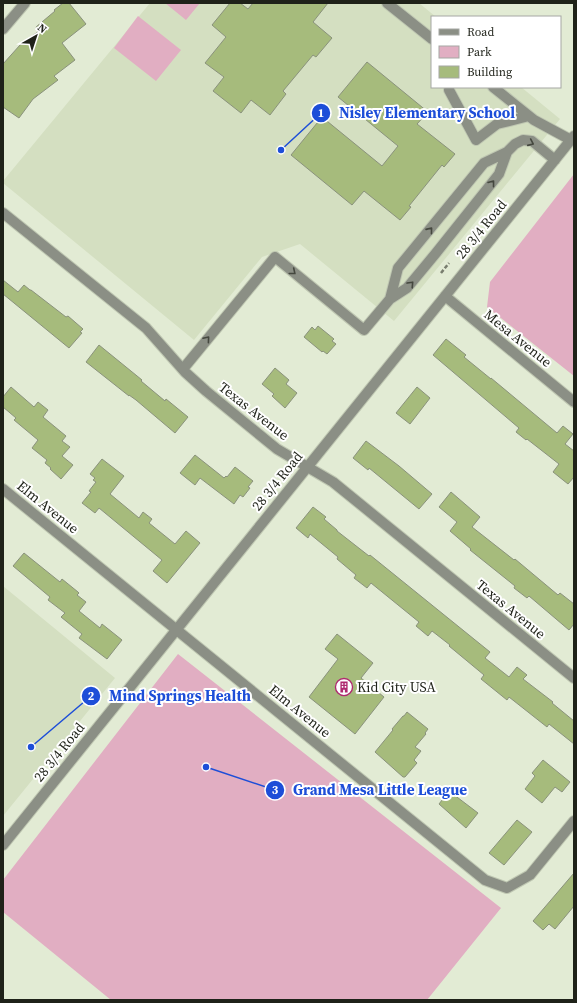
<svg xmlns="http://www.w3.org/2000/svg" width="577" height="1003" font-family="'Source Serif 4',serif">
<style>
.built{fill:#d4dfc1}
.green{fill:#e1aec2}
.building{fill:#a6bb7c;stroke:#8a927c}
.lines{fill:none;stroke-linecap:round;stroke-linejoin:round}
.minor-casing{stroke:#bfc7b2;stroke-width:12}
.path{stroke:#787d6e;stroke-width:2.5;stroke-dasharray:4 2;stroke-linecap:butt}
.minor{stroke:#8b8f85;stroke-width:10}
.oneway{stroke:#45483f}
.labels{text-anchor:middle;stroke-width:4;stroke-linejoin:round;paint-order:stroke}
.street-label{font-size:14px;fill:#1f2219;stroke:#fff}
.poi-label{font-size:14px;fill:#1f2219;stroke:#fff;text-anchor:start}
.leader{fill:none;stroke:#1d4ed8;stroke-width:1.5}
.callout-dot{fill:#1d4ed8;stroke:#fff;stroke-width:1.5}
.mark-label{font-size:12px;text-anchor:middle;font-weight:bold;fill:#fff}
.callout-label{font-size:15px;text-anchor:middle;font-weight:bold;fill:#1d4ed8;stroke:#fff;stroke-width:4;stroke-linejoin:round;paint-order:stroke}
</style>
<rect width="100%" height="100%" fill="#e2ebd4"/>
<path class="built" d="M150 3H419L436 17H432V87H521L560 119 394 321 300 244 262 257 194 340 3 183V181Z
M3 586 115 678 3 816Z"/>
<path class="green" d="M165 3H200L186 20Z
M138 16 181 50 156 81 114 48Z
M574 174V376L487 307 490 282Z
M178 654 501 908 427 1000H111L3 912V880Z"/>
<path class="building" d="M63 3H69L86 24 62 43 75 60 54 76 58 80 33 99 19 118 3 107V64L20 45 39 31 36 27 55 11 54 10Z
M230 3H240L248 9 253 3H328L313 22 332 38 316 57 313 55 283 91 286 94 270 115 251 100 241 113 213 91 224 77 205 63 226 37 212 25Z
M367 62 428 112 417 124 455 154 444 167 442 165 409 206 411 207 400 220 364 191 352 205 291 155 322 117 382 166 398 146 338 97Z
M3 280 18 292 24 285 30 290H31L66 317 68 316 83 329 80 332 82 333 69 348 3 294Z
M318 326 334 339 332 341 336 344 327 354 323 351 322 352 304 337 312 327 315 330Z
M446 339 466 355 464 357 491 379V378L557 433 563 426 573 434 565 444 574 451V477L568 484 553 472 559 464 527 439 526 440 516 432 519 428 433 355Z
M99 345 142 380 141 381 165 401 166 399 188 417 175 433 136 400 129 395V396L86 362Z
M275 368 289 380 286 384 297 393 285 408 272 396 274 394 262 384Z
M11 387 34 407 38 402 48 410 43 417 66 436 62 441 70 447 62 456 73 465 61 479 50 469 51 468 45 463 47 460 32 448 38 440 14 420 16 418 3 407V397Z
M417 387 430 398 410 424 396 413Z
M366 441 399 466 432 494 419 509 369 468 368 470 353 458Z
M195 455 224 478 226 476 227 477 235 467 253 481 248 487 250 488 243 497 240 495 234 504 200 478 195 485 180 473Z
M102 459 124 476 110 494 139 518 143 512 152 519 149 523 175 544 186 531 200 543 167 583 153 571 162 560 99 508 95 513 82 503 91 492 89 491 96 482 93 480 95 478 90 474Z
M451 492 480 517 472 527 514 560 515 559 558 595 560 593 574 604V624L569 630 529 596 527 598 514 588 515 586 470 550 471 549 450 531 457 522 439 507Z
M313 507 326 517 324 519 337 530V531L369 556 370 555 490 652 485 658 509 677 517 667 527 675 523 679 553 702 552 703 574 721V744L549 724 547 727 509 697 507 700 481 679 484 675 449 646 450 645 432 631 428 636 416 626 419 622 371 583 367 588 354 578 356 575 337 559 338 557 310 534 308 538 296 528Z
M24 553 60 582 62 579 78 592 79 593 77 595 86 602 79 611 100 628 102 624 122 640 107 659 79 638 82 634 61 617 65 613 48 600 50 597 13 566Z
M337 634 373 663 361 678 384 697 355 734 309 697 338 659 325 649Z
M407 712 428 729 425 733 426 734 415 747 421 751 414 760 417 763 405 777H403L375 752 393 730 392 729 403 716H404Z
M543 760 570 782 562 792 555 787 542 803 525 789 535 776 532 773Z
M449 791 478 813 466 828 439 804Z
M517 820 532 832 504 865 489 853Z
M574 873V906L555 929 549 924 543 930 533 921Z"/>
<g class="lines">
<g class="minor-casing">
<path id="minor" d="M387 3 432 39
M3 29 25 3
M493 87 534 120 571 140
M449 90 476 140 497 124 529 116
M3 213 146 328 185 372 206 391 277 449 333 482 574 678
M445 296 574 402
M390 299 398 268 484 163 507 152
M183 369 275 257 364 330 390 299 407 288 436 253 499 174 507 152 515 144 523 140 532 141 555 160
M3 489 485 880 507 888 530 875 574 821
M3 845 574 136"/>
</g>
<path class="path" d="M441 273 449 263"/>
<use href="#minor" class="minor"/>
</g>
<defs><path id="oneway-chevron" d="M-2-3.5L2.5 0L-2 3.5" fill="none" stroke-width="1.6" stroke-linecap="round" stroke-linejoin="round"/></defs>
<g class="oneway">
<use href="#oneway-chevron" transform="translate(531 143) rotate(24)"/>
<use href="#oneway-chevron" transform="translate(492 183) rotate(-52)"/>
<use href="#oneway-chevron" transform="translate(430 230) rotate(-51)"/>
<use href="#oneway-chevron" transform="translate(293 272) rotate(39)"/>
<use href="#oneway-chevron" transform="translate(411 284) rotate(-47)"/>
<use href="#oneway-chevron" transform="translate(207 339) rotate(-50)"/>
</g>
<defs>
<g id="building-ring" transform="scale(0.9)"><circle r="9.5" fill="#fff" stroke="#af296f" stroke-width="1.5"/><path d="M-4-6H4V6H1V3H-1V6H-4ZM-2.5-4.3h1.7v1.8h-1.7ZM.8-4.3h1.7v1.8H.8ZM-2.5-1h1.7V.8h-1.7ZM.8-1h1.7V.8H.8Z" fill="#af296f"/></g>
</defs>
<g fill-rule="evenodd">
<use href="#building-ring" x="344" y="687"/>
</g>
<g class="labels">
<g class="street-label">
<text transform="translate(481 229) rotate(-51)" y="5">28 3/4 Road</text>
<text transform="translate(518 338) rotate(39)" y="5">Mesa Avenue</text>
<text transform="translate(254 411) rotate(38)" y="5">Texas Avenue</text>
<text transform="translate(277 481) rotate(-51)" y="5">28 3/4 Road</text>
<text transform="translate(48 507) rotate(39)" y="5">Elm Avenue</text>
<text transform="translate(511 609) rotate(39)" y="5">Texas Avenue</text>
<text transform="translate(300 711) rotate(39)" y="5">Elm Avenue</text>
<text transform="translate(59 752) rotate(-51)" y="5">28 3/4 Road</text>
</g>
<g class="poi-label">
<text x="357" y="692">Kid City USA</text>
</g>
</g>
<path class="leader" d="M281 150L321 113M31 747L91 696M206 767L275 790"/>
<g class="callout-dot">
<circle cx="281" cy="150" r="4"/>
<circle cx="31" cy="747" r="4"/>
<circle cx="206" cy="767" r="4"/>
<circle cx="321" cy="113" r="10"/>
<circle cx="91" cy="696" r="10"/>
<circle cx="275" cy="790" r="10"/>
</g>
<g class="mark-label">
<text x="321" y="117">1</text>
<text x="91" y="700">2</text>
<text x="275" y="794">3</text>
</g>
<g class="callout-label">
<text x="427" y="118">Nisley Elementary School</text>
<text x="180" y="701">Mind Springs Health</text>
<text x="380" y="795">Grand Mesa Little League</text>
</g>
<rect width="577" height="1003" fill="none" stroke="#1f2219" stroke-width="8"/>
<rect x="431" y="16" width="130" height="72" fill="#ffffff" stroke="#a5a7a3"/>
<rect x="439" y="29" width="20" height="6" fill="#8b8f85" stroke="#a5a7a3"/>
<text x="467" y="36" font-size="12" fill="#1f2219">Road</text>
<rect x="439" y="46" width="20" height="12" fill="#e1aec2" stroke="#a5a7a3"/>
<text x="467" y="56" font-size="12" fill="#1f2219">Park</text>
<rect x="439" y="66" width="20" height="12" fill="#a6bb7c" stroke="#a5a7a3"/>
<text x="467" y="76" font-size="12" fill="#1f2219">Building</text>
<g transform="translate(36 36) rotate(39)" stroke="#ffffff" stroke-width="3" paint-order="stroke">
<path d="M0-3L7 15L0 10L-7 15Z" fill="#1f2219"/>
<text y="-6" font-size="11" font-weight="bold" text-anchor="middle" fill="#1f2219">N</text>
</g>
</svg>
